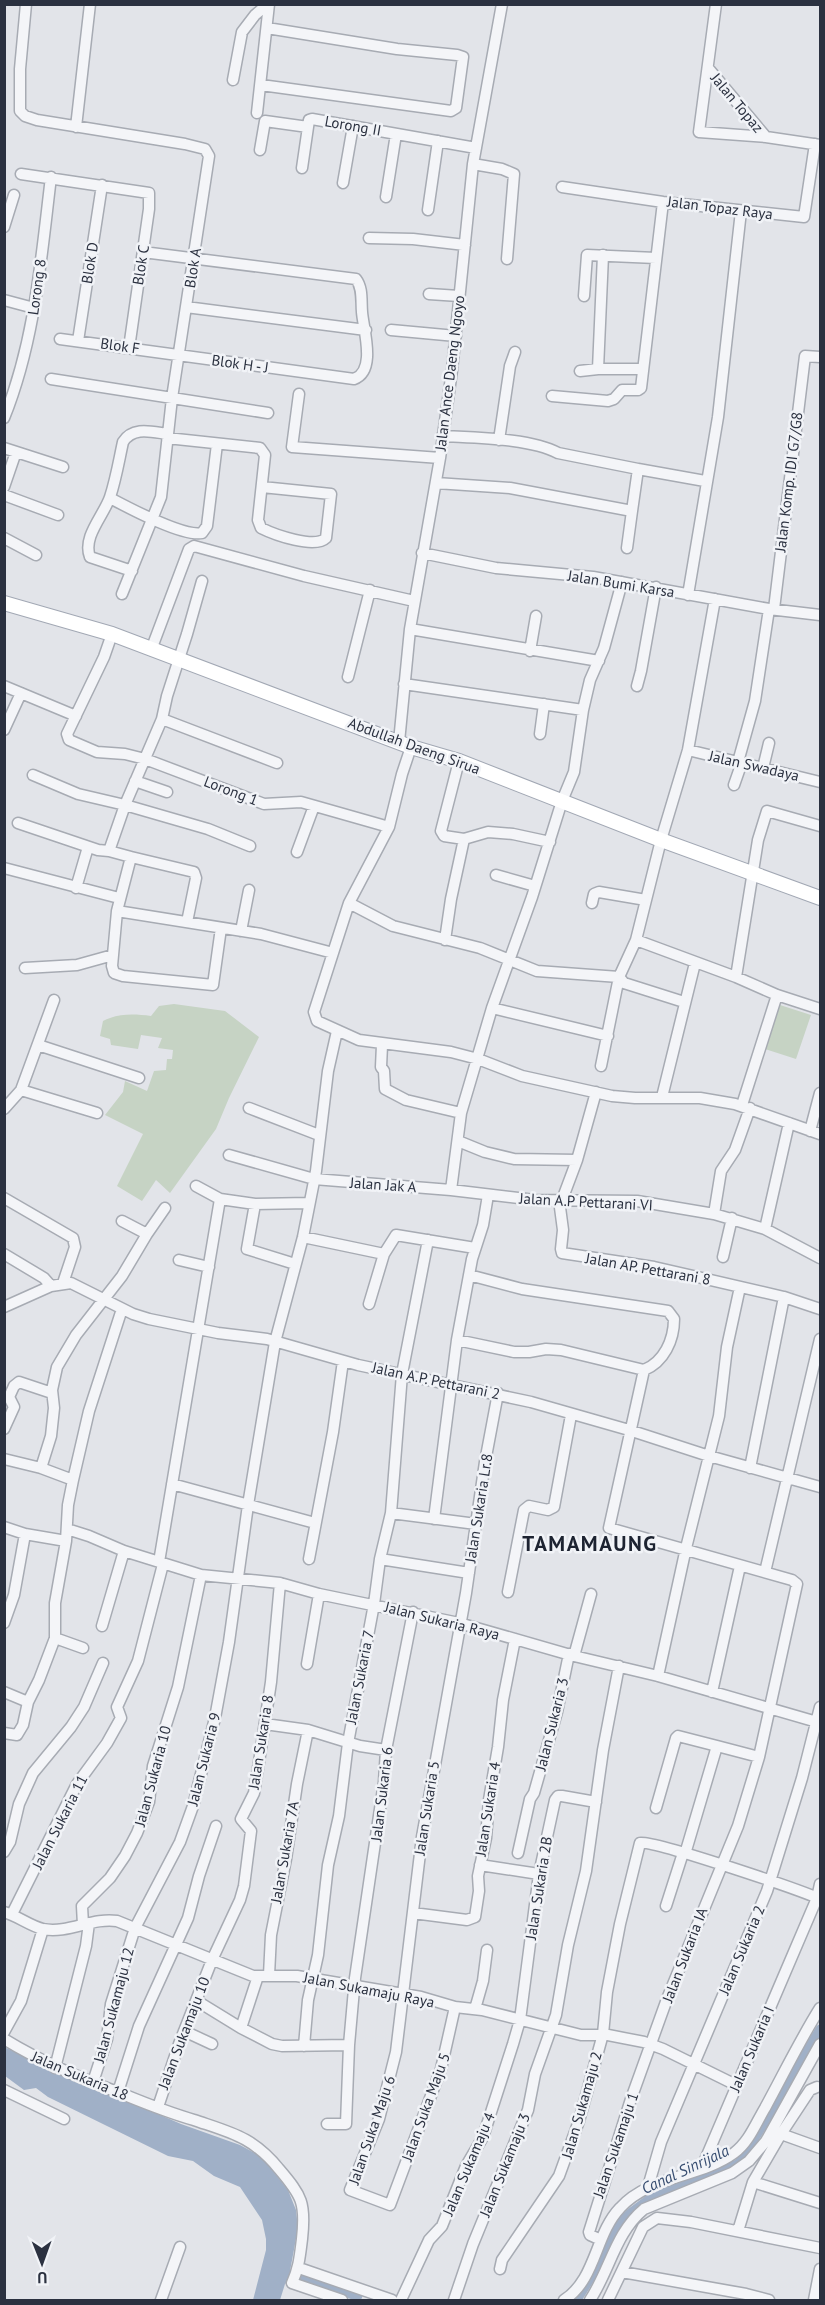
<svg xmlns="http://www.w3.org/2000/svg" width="825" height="2305" font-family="'PT Sans',sans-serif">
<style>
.green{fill:#c6d3c4}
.water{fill:#a0b0c7}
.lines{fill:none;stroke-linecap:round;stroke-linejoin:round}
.canal{stroke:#a0b0c7;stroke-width:9}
.minor-casing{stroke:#a7abb3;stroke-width:13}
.major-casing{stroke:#a2a8b4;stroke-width:16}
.minor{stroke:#f4f5f8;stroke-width:10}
.major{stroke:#fff;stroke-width:14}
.labels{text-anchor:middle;stroke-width:5;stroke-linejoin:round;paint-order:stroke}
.street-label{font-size:15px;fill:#2b3140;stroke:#f1f3f7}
.water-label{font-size:16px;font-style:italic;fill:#384e71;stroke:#f1f3f7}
.district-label{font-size:21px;font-weight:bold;letter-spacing:1.5px;fill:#1d2331;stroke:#f1f3f7}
</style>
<rect width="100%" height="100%" fill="#e2e4e9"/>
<path class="green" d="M174 1004 225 1011 259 1037 229 1098 216 1129 170 1193 156 1180 142 1201 117 1186 143 1134 105 1115 123 1092 125 1081 147 1091 154 1071 166 1070 167 1059H172L173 1050 158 1048 162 1038 141 1035 138 1049 111 1045 110 1039 100 1036 103 1021C119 1013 134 1014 151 1016L159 1006Z
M780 1005 811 1015 796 1059 765 1049Z"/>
<path class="water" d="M4 2047 181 2124 240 2145 262 2157 288 2190 296 2210 298 2228 290 2271 363 2295 361 2300H354L290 2280 285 2284 280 2300H253L266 2250V2239L262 2220 240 2187 214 2176 193 2161 168 2156 48 2097 36 2088 24 2090 5 2076Z"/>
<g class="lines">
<path class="canal" d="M577 2300 598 2266 620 2223 630 2213 649 2199 684 2183 719 2172 739 2163 770 2114 820 2029"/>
<g class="minor-casing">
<path id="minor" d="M26 4 20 69V111L25 116 37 120 185 144 205 149 209 156 172 398 161 497 122 594
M716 4 699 132 766 137 820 145
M708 68 766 137
M233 80 242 32 255 15 268 4
M261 85 451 111 456 108 463 57 457 55 397 49 267 28
M257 113 269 4
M76 127 90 4
M260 150 265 121 308 127 309 120 312 119 476 148
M473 164 502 169 514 174 507 259
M302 168 308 127
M21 174 149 193V209L129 348
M343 183 353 126
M562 187 663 202 804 217 815 144
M386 197 396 134
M428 210 438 141
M4 227 14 195
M369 238 413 239 465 245
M603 255 598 369H643
M429 294 459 296
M584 296 587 255 656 258
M4 300 34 308
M186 307 366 330
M391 330 456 336
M60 339 354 379C377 371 363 328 362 312 361 301 363 288 356 279L143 252
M78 341 102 185
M580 371 598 369
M51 379 268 413
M299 394 292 447 440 458
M552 396 608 401 614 399 622 390H638L641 388 663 202
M4 418C35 341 41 259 51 177
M442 436C475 438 530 438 558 453L638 469
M167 438 260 448 265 455 258 520 261 528C275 535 315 549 326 538L331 494 262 487
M499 440 510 366 515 352
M4 448 63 467
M436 483 510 488 632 511 638 469 705 481
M4 487 16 452
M4 495 58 515
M110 498C129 508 183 537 202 533L207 526 217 444
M4 538 36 555
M627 548 632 511
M422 553 496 568 593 577 769 609 820 615
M132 571 90 557C82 537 104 515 110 497 116 479 119 460 123 442 133 426 152 432 168 434
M688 595 718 417 741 211
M774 609 805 356 820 357
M410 629 599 661
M112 634 104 657 67 734 69 740 97 752 125 754 145 759 264 804 301 802 389 827
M151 650 189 549 194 546 304 576 414 601
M530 651 536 616
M348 677 370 590
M404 684 583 710
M4 686 76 716
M637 686 641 671 656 587
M162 719 277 763
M4 730 21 693
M540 734 544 704
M399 742 410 629 440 458 452 370 473 164 502 4
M411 747 402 774 389 827 349 903 314 1012 317 1021 359 1040 451 1052 478 1059 522 1076 612 1096 635 1098H700L735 1104 820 1134
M688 750 820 782
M738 762 755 701 769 609
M763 768 769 743
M33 775 78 794 125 805 208 829 250 846
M135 781 167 792
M734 785 742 762
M18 823 98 850 109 851 131 857
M464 839 488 832 513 834 550 842
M109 851 125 805 162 719 167 696 187 634 202 581
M297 852 314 806
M4 868 119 898
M496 875 535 886
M76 888 88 847
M349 903 393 926 480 948 537 971 619 977 624 983 684 1002
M592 903 594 894 599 892 646 900
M117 911 261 934 333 953
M187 922 196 878 194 872 131 857 117 911 112 966 114 973 123 976 213 985 221 928
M241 931 249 890
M445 940 451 899 464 839 444 836 441 831 459 761
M636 940 736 977 777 995 820 1009
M25 968 77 965 113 955
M736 977 758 840 767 811 820 826
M492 1008 608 1036
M38 1045 139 1078
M382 1045 381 1067 384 1071 385 1089 406 1100 461 1113
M601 1066 619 977 636 940 661 840 688 750 715 599
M21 1090 97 1113
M662 1097 695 963
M742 1105 777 995
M249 1108 319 1135
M4 1109 21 1090 54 1000
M810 1131 820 1093
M458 1141 485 1152 514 1159 577 1160
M229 1155 314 1179 451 1190 535 1200 637 1201 714 1214 765 1229 820 1258
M196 1186 220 1199
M451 1190 461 1113 492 1008 532 897 562 801 574 772 583 710 590 680 604 648 622 582
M4 1198 73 1238 75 1247 63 1283
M559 1200 563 1230 561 1249 562 1253 654 1267 784 1297 820 1309
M562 1200 577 1160 596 1092
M255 1204 247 1249 295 1264
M714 1214 721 1171 735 1150 750 1108
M122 1221 147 1234
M765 1229 789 1123
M303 1237 384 1254
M4 1254 44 1278 51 1286
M723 1257 732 1218
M179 1260 209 1267
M469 1275 522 1289 668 1311 674 1319C674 1340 664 1362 644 1370
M369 1304 384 1254 396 1235 475 1248
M4 1307 51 1286 71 1283 133 1314 149 1319 218 1333 267 1339 358 1365 531 1402 629 1430 709 1456 820 1487
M457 1340 514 1352H529L546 1349 561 1350 644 1370 609 1528 792 1580 797 1584 759 1757 738 1826 667 1999 631 2099 589 2232 590 2235 601 2240
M4 1429 14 1407 9 1397 14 1386 19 1382 52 1393
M4 1459 41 1468 73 1480
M41 1468 51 1436 54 1408 52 1390 57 1367 76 1335 122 1276 147 1234 165 1208
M750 1468 784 1297
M172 1484 315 1523
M391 1513 476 1524
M434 1519 457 1340 472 1259 483 1225 488 1195
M4 1527 25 1534 66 1541
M67 1529 89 1536 124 1551 201 1575 280 1583 319 1594 459 1623 574 1656 658 1676 817 1722
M309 1559 333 1432 343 1361
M380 1559 469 1573
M159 1562 220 1199 255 1204 309 1203
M765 1572 820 1339
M508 1592 524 1510 529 1506 548 1510 554 1507 571 1415
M4 1623 14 1595 25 1534
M102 1626 124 1551
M55 1638 83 1648
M574 1656 591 1594
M307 1664 319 1594
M658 1676 686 1548 719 1416 727 1347 740 1287
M4 1692 28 1702
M712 1692 740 1566
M265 1724 308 1730 360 1746 386 1750
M4 1733 17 1735 23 1725 28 1702 39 1680 55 1638V1603L66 1541 68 1505 73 1480 89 1411 122 1309
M717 1746 759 1757
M534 1793 557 1712 569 1654
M656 1808 676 1738 678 1736 717 1746 685 1854
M4 1852 10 1842 19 1804 33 1773 71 1727 84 1707 103 1663
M518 1853 530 1799 534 1793
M480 1865 539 1874
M666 1906 683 1853
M4 1912C18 1916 30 1926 43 1929 68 1934 93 1917 117 1921L253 1976H297L421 1997 455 2007 482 2010 581 2035H608L644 2042 663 2049 736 2085
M413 1913 467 1920 475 1917 479 1891 478 1876 486 1838 489 1800 498 1747 503 1700 515 1639
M12 1914 77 1784 107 1743 121 1718 117 1707 138 1661 163 1564
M83 1925 82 1906 110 1878 125 1856 137 1833 149 1802 153 1766 178 1687 201 1575
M269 1975 271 1935 286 1859 297 1784 308 1730
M258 1976 241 2028 272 2044 282 2046 349 2045 355 1978 384 1782 386 1750 413 1612
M197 2001 241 2028 243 2022
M455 2007 441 2069 390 2205 350 2190 379 2119 396 2052 422 1837 466 1593 485 1462 498 1393
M475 2009 483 1981 487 1950
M184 2031 212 2044
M4 2032 21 2001 43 1929
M4 2039C43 2063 83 2079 125 2095 147 2104 170 2113 194 2120 232 2133 253 2137 279 2169 302 2196 306 2203 302 2239 300 2255 299 2268 292 2283L342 2300
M304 2046 308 2000 318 1955 328 1865 339 1816 348 1743 374 1604 380 1559 391 1513 402 1374 428 1240
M55 2068 86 1946 89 1923
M93 2082 107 2039 111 2004 135 1928 180 1842 193 1806 215 1718 229 1642 248 1505 275 1342 303 1237 316 1171 328 1071 337 1031
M4 2090 64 2119
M118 2092 139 2026 188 1918 199 1876 216 1826
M158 2107 179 2044 212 1960 240 1900 244 1886 251 1831 241 1819 254 1793 259 1762 271 1682 280 1583
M327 2124H346L349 2045
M781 2134 820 2148
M702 2167 817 1898 820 1884
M753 2182 781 2134 810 2090 817 2087
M648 2187 661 2142 767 1891 802 1778 820 1707
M738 2231 753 2182 820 2203
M299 2268 392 2300
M500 2269 502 2260 559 2176 579 2121 603 2034 607 1992 620 1924 640 1843C654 1840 800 1890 820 1899
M622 2272 746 2294 769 2300
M161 2300 180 2247
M401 2300 429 2240 442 2226 466 2166 483 2137 513 2044 520 2020 539 1874 555 1800 558 1796H562L596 1802
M454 2300 473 2244 528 2110 535 2074 556 2015 568 1945 586 1871 603 1750 619 1666
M564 2300C596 2280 595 2234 620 2208 650 2175 700 2178 734 2153 749 2142 756 2123 765 2108 783 2075 800 2040 820 2008
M590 2300C610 2270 615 2233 644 2209L732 2173 749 2161 766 2141 820 2044
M608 2300 643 2227 657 2218 691 2222 820 2248
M814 2300 820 2269"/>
</g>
<g class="major-casing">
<path id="major" d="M4 603 112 634 411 747 459 761 661 840 820 898"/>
</g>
<use href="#minor" class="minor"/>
<use href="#major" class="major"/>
</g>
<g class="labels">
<g class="street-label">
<text transform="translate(737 103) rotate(50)" y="5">Jalan Topaz</text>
<text transform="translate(353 126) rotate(10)" y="5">Lorong II</text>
<text transform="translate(720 208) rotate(7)" y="5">Jalan Topaz Raya</text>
<text transform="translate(90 263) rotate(-81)" y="5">Blok D</text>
<text transform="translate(141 265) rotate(-81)" y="5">Blok C</text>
<text transform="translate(193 268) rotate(-81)" y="5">Blok A</text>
<text transform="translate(37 287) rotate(-82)" y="5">Lorong 8</text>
<text transform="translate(120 346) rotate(8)" y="5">Blok F</text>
<text transform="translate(240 364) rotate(8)" y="5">Blok H - J</text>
<text transform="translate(450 373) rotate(-83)" y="5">Jalan Ance Daeng Ngoyo</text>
<text transform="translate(789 482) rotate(-83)" y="5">Jalan Komp. IDI G7/G8</text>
<text transform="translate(621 584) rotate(9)" y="5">Jalan Bumi Karsa</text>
<text transform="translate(414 746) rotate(20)" y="5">Abdullah Daeng Sirua</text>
<text transform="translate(754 766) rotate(13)" y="5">Jalan Swadaya</text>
<text transform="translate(231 791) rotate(21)" y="5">Lorong 1</text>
<text transform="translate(383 1185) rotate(4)" y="5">Jalan Jak A</text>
<text transform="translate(586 1202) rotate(3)" y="5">Jalan A.P Pettarani VI</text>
<text transform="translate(648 1269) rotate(10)" y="5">Jalan AP. Pettarani 8</text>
<text transform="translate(436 1381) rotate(12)" y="5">Jalan A.P. Pettarani 2</text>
<text transform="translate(479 1508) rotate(-81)" y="5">Jalan Sukaria Lr.8</text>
<text transform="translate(442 1621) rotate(14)" y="5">Jalan Sukaria Raya</text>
<text transform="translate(360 1677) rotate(-79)" y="5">Jalan Sukaria 7</text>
<text transform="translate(552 1724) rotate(-76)" y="5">Jalan Sukaria 3</text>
<text transform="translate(261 1742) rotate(-81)" y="5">Jalan Sukaria 8</text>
<text transform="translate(204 1759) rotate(-76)" y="5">Jalan Sukaria 9</text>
<text transform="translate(153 1776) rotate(-75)" y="5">Jalan Sukaria 10</text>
<text transform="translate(382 1794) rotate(-83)" y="5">Jalan Sukaria 6</text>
<text transform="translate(427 1808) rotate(-81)" y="5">Jalan Sukaria 5</text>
<text transform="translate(488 1809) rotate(-81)" y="5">Jalan Sukaria 4</text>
<text transform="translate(60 1822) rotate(-63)" y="5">Jalan Sukaria 11</text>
<text transform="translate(285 1852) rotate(-80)" y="5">Jalan Sukaria 7A</text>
<text transform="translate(539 1888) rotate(-81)" y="5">Jalan Sukaria 2B</text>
<text transform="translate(742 1950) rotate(-67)" y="5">Jalan Sukaria 2</text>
<text transform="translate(685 1955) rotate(-69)" y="5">Jalan Sukaria IA</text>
<text transform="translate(369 1990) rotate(11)" y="5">Jalan Sukamaju Raya</text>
<text transform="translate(114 2005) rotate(-75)" y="5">Jalan Sukamaju 12</text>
<text transform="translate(184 2033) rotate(-69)" y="5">Jalan Sukamaju 10</text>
<text transform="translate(752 2049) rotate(-67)" y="5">Jalan Sukaria I</text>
<text transform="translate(80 2076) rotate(23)" y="5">Jalan Sukaria 18</text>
<text transform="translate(582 2105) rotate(-74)" y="5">Jalan Sukamaju 2</text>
<text transform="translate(426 2107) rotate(-70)" y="5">Jalan Suka Maju 5</text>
<text transform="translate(372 2130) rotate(-71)" y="5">Jalan Suka Maju 6</text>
<text transform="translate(616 2145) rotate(-71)" y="5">Jalan Sukamaju 1</text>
<text transform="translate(469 2164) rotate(-67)" y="5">Jalan Sukamaju 4</text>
<text transform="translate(505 2165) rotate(-68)" y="5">Jalan Sukamaju 3</text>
</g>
<g class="water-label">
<text transform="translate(685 2169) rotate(-25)" y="6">Canal Sinrijala</text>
</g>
<g class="district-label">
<text x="590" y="1551">TAMAMAUNG</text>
</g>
</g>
<rect width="825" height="2305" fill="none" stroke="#2b3140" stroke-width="12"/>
<g transform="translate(42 2263) rotate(179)" stroke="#f1f3f7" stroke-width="4.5" paint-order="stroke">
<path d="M0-4.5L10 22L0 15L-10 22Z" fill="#2b3140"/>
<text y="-9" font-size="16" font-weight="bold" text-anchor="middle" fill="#2b3140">U</text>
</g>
</svg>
